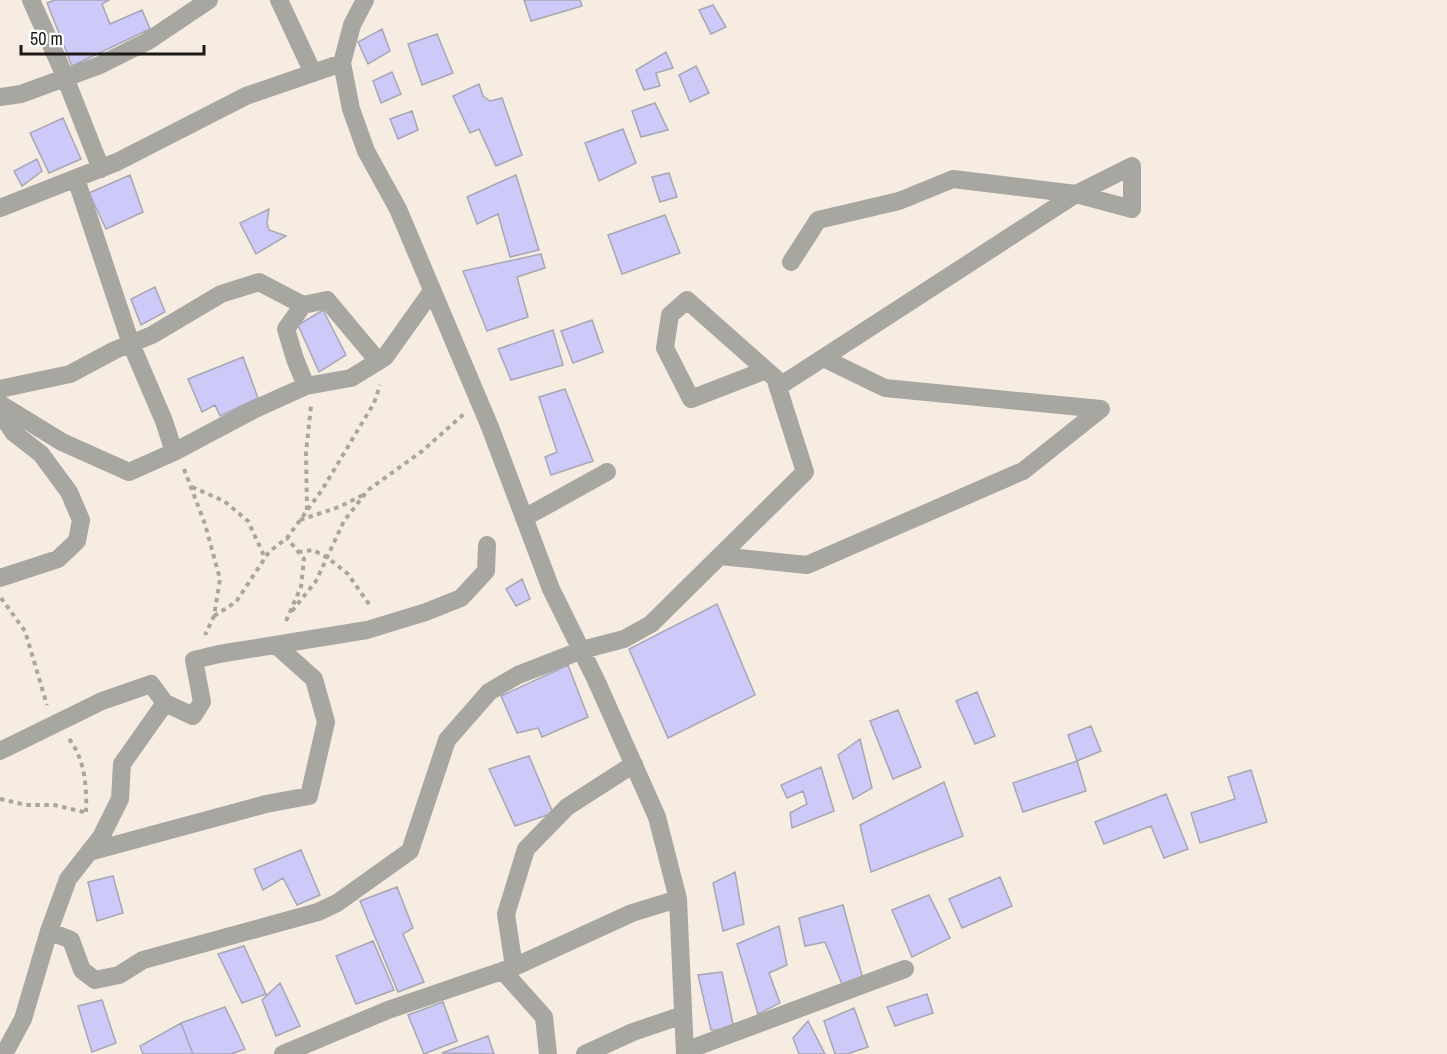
<svg xmlns="http://www.w3.org/2000/svg" width="1447" height="1054" font-family="'Archivo Narrow',sans-serif">
<style>
.building{fill:#cdc9f8;stroke:#a7a7b3;stroke-width:1.5}
.lines{fill:none;stroke-linecap:round;stroke-linejoin:round}
.path{stroke:#ada59d;stroke-width:4;stroke-dasharray:4.5 4.5;stroke-linecap:butt}
.street{stroke:#a8a6a1;stroke-width:18}
</style>
<rect width="100%" height="100%" fill="#f6ece2"/>
<path class="building" d="M55 0H109L102 4 110 24 142 10 150 29 72 66 47 3Z
M524 0H580L582 6 531 21Z
M713 5 726 27 711 34 699 10Z
M382 29 390 51 368 64 358 42Z
M437 34 453 73 422 85 408 44Z
M666 52 673 68 656 73 660 86 644 90 636 70Z
M696 66 709 93 690 102 679 75Z
M392 72 401 94 381 103 373 81Z
M479 84 483 96 490 101 502 98 522 155 496 166 479 129 470 133 453 96Z
M655 103 668 130 641 137 632 111Z
M412 111 418 130 398 139 390 119Z
M63 118 81 159 49 173 30 133Z
M623 129 636 163 599 181 585 143Z
M37 159 42 171 22 186 14 171Z
M669 173 677 197 660 202 652 177Z
M130 175 143 212 106 229 89 193Z
M516 175 539 250 510 257 498 214 477 224 467 197Z
M269 209 267 223 269 230 286 236 256 254 240 223Z
M665 215 680 253 622 274 608 235Z
M541 254 545 268 517 277 528 317 487 331 463 271Z
M155 287 165 312 141 325 131 299Z
M323 310 346 355 319 372 298 325Z
M592 320 603 352 573 363 561 331Z
M553 330 563 365 511 380 498 349Z
M243 357 258 398 220 416 215 405 202 412 188 379Z
M565 389 593 461 551 475 545 457 557 452 539 397Z
M522 579 530 599 516 606 506 589Z
M717 604 755 695 668 738 629 649Z
M568 665 588 717 542 737 538 728 517 733 501 696Z
M977 692 995 736 975 744 956 701Z
M898 710 921 767 893 779 870 721Z
M1091 726 1101 751 1077 761 1068 735Z
M860 739 872 788 853 799 838 755Z
M529 756 553 813 515 826 489 769Z
M1077 761 1086 791 1023 812 1013 783Z
M821 767 834 811 792 828 790 813 807 804 803 791 787 798 781 785Z
M1251 770 1267 822 1200 843 1191 813 1235 799 1228 777Z
M944 782 963 836 871 872 860 825Z
M1166 794 1188 849 1164 858 1151 826 1104 844 1095 822Z
M301 850 320 895 297 905 283 878 263 890 254 869Z
M735 872 744 924 723 931 713 883Z
M113 876 123 913 97 921 88 882Z
M1000 877 1012 906 962 928 949 899Z
M397 887 413 928 403 934 424 982 398 992 360 901Z
M929 895 950 938 912 957 892 910Z
M843 905 863 979 842 984 825 942 805 946 799 918Z
M779 926 787 965 769 973 780 1003 758 1014 737 944Z
M373 941 394 990 356 1004 336 956Z
M244 946 266 994 242 1003 218 954Z
M722 972 734 1029 711 1030 698 975Z
M280 983 300 1026 276 1036 262 1000Z
M927 994 933 1013 895 1026 887 1007Z
M102 1000 116 1043 92 1052 78 1006Z
M443 1002 457 1041 424 1054 408 1015Z
M225 1007 245 1049 231 1054H193L181 1023Z
M854 1008 868 1047 847 1054H835L824 1021Z
M808 1021 825 1054H799L793 1038Z
M181 1023 193 1054H143L140 1046Z
M488 1036 494 1054 442 1053Z"/>
<g class="lines">
<path class="path" d="M184 469 205 524 220 579 214 616 205 635
M192 487 224 501 248 521 265 558
M307 510 306 452 311 406
M300 520 339 507 363 495
M298 552 313 550 328 558 348 574 371 607
M1 598 25 631 47 705
M292 611 316 581 344 521 368 490 421 452 464 414
M214 616 236 602 269 552 287 538 322 490 374 403 380 385
M286 621 301 587 304 559 287 538
M69 739C85 759 87 788 86 812
M0 799 26 805H54L88 813"/>
<path class="street" d="M31 0 61 67 101 169
M279 0 313 73
M365 0 352 25 342 63 351 109 366 151 398 209 490 427 551 589 596 680 657 817 678 899 685 1054
M0 97 21 94 100 65 148 41 209 0
M76 179 131 344 164 421 174 452
M0 208 117 162 246 96 342 63
M791 262 818 220 899 201 953 179 1076 194 1132 209V166L1076 194 823 358
M303 305 327 300 378 361
M0 389 70 374 115 350 152 335 221 294 259 282 303 305 286 329 295 359 306 386
M0 404 62 442 129 472 174 452 255 409 306 386 351 378 385 357 432 291
M0 413 14 433 41 454 69 492 81 520 77 541 58 559 0 578
M524 518 607 472
M720 556 807 565 1023 471 1101 409 885 388 823 358 778 387
M165 703 193 716 202 702 194 660 219 654 367 630 426 612 461 598 486 571 487 545
M0 751 102 701 151 684 165 703 122 764 120 799 101 837 68 879 49 931 23 1019 4 1054
M89 852 266 804 309 796 326 722 314 679 276 645
M49 931 71 940 82 970 95 980 119 975 143 960 318 912 337 903 410 851 447 740 489 692 518 675 582 650 624 639 651 624 805 472 775 378 687 300 670 315 665 348 691 399 766 370
M514 967 506 914 526 849 567 807 634 764
M503 971 544 1017 548 1054
M685 1051 905 969
M283 1054 388 1010 514 967 632 913 678 899
M585 1054 633 1032 683 1015"/>
</g>
<path d="M21 45v9h183v-9" fill="none" stroke="#1d1916" stroke-width="3"/>
<text x="30" y="45" font-size="18" fill="#1d1916" stroke="#ffffff" stroke-width="4.5" paint-order="stroke">50 m</text>
</svg>
